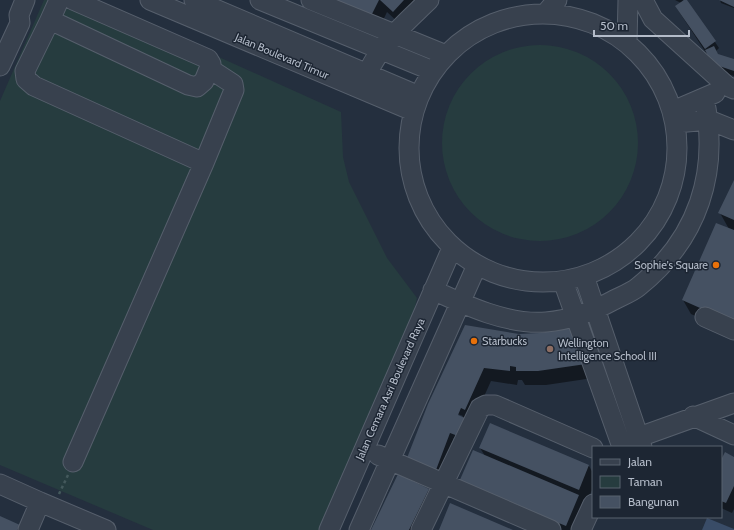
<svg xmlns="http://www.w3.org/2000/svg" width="734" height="530" font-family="Cabin,sans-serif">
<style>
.green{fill:#263c3f}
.water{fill:#394c67}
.shadow{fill:#0007;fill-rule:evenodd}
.building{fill:#455162}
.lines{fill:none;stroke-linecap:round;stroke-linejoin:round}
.minor-casing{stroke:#565f6c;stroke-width:21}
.path{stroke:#44595c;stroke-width:2.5;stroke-dasharray:3 3;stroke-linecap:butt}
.minor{stroke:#38414e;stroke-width:19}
.food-dot{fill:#e8710a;stroke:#1d2633;stroke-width:1.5}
.education-dot{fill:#8d6e63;stroke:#1d2633;stroke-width:1.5}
.labels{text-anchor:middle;stroke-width:3;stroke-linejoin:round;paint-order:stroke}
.street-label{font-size:11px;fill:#b4bcc9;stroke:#1d2633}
.poi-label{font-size:11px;fill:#b4bcc9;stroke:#1d2633;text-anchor:start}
</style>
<rect width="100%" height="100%" fill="#242f3e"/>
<path class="green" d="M44 0H92L341 112 343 157 349 182 387 258 417 298 407 340 325 530H153L0 465V101Z
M442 143a98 98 0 1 1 196 0a98 98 0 1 1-196 0Z"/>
<path class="water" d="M707 518 734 529V530H702Z"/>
<path class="shadow" d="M308 0H424L401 25 387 12 377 33Z
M675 0H683L682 3 686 0 715 42 719 48 716 51 718 55 734 60V76L718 71 676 7 681 3Z
M720 0H734V8L721 3Z
M734 182V333L691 314 683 300 729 229 720 213Z
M466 327 511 334H539L576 328 584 342 593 378 546 385H525L522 380H518L517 385 491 381 472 423 469 421 461 442 453 438 456 444 441 479 414 468 408 458 422 423 424 424 422 421 429 404ZM440 407 463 416 462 418 440 409Z
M480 448 589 466 593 473V488L586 503 582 502 586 509 577 530H551L485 456Z
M734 458V509L732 513 721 508V463Z
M428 490 436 504 423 530H372Z"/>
<path class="building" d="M327 0H379L369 20Z
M380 0H404L393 12Z
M684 0H687L716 41 705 49 675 6Z
M719 0H734V7Z
M714 46 718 54 734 59V71L713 64 714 61 711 62 705 50Z
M734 180V220L718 213Z
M716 223 734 230V323L682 300Z
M465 325 519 334 539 333 577 327 586 364 538 371H516V367L510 366V371L484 368 465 410 461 408 458 415 465 418 458 436 450 433 436 470 407 458 428 404Z
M490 423 589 465 579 490 479 448Z
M473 450 579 495 566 526 459 482Z
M725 452 734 457V486L726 503 721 501V460Z
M398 474 429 489 409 530H371Z
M450 503 513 530H439Z
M0 516 20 525 17 530H0Z"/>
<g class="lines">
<g class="minor-casing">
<path id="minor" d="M59 0 50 20 188 85 197 87 204 81 211 64 208 59 73 0
M150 0 413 111
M194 0 419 96
M260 0 433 71
M311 0 446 55
M643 0 653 19 727 86 734 89
M409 148a134 134 0 1 1 268 0a134 134 0 1 1-268 0Z
M545 14 557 0
M50 20 25 71 26 79 34 86 204 163 234 90 233 84 210 69
M627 43 628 0
M0 66 20 23 19 15 25 0
M362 86C377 46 400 28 429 0
M673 111 715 93
M676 123 709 120 734 130
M584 276 642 447
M563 281 621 444
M433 290C467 306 508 325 546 322 570 320 594 311 614 300 622 296 632 292 638 287 698 239 720 172 704 98
M705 317 734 330
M693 416 734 435
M628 441 734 403
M378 455 551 530
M73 462 204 163
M0 484 40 502 28 530
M40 502 106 530
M329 530 452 248
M359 530 477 265
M421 530 480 408 486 405H495L593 448
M581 530 593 504"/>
</g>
<path class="path" d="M59 494 68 475"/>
<use href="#minor" class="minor"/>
</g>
<g class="food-dot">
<circle cx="716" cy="265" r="4"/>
<circle cx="474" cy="341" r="4"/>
</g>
<circle class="education-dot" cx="550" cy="349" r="4"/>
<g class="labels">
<g class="street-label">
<text transform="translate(282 56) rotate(23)" y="4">Jalan Boulevard Timur</text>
<text transform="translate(390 389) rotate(-66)" y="4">Jalan Cemara Asri Boulevard Raya</text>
</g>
<g class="poi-label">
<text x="708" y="269" text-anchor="end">Sophie's Square</text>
<text x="482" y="345">Starbucks</text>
<text x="558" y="347">Wellington<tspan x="558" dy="13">Intelligence School III</tspan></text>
</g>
</g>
<rect x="592" y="446" width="130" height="72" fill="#1d2633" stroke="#59626f"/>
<rect x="600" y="459" width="20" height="6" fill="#38414e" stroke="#59626f"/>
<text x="628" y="466" font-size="12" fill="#b4bcc9">Jalan</text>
<rect x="600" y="476" width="20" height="12" fill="#263c3f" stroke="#59626f"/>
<text x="628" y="486" font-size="12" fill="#b4bcc9">Taman</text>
<rect x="600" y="496" width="20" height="12" fill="#455162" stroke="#59626f"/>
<text x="628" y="506" font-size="12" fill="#b4bcc9">Bangunan</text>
<path d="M594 30v6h95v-6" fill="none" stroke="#b4bcc9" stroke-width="2"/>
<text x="600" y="30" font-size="12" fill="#b4bcc9" stroke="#1d2633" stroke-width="3" paint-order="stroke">50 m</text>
</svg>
